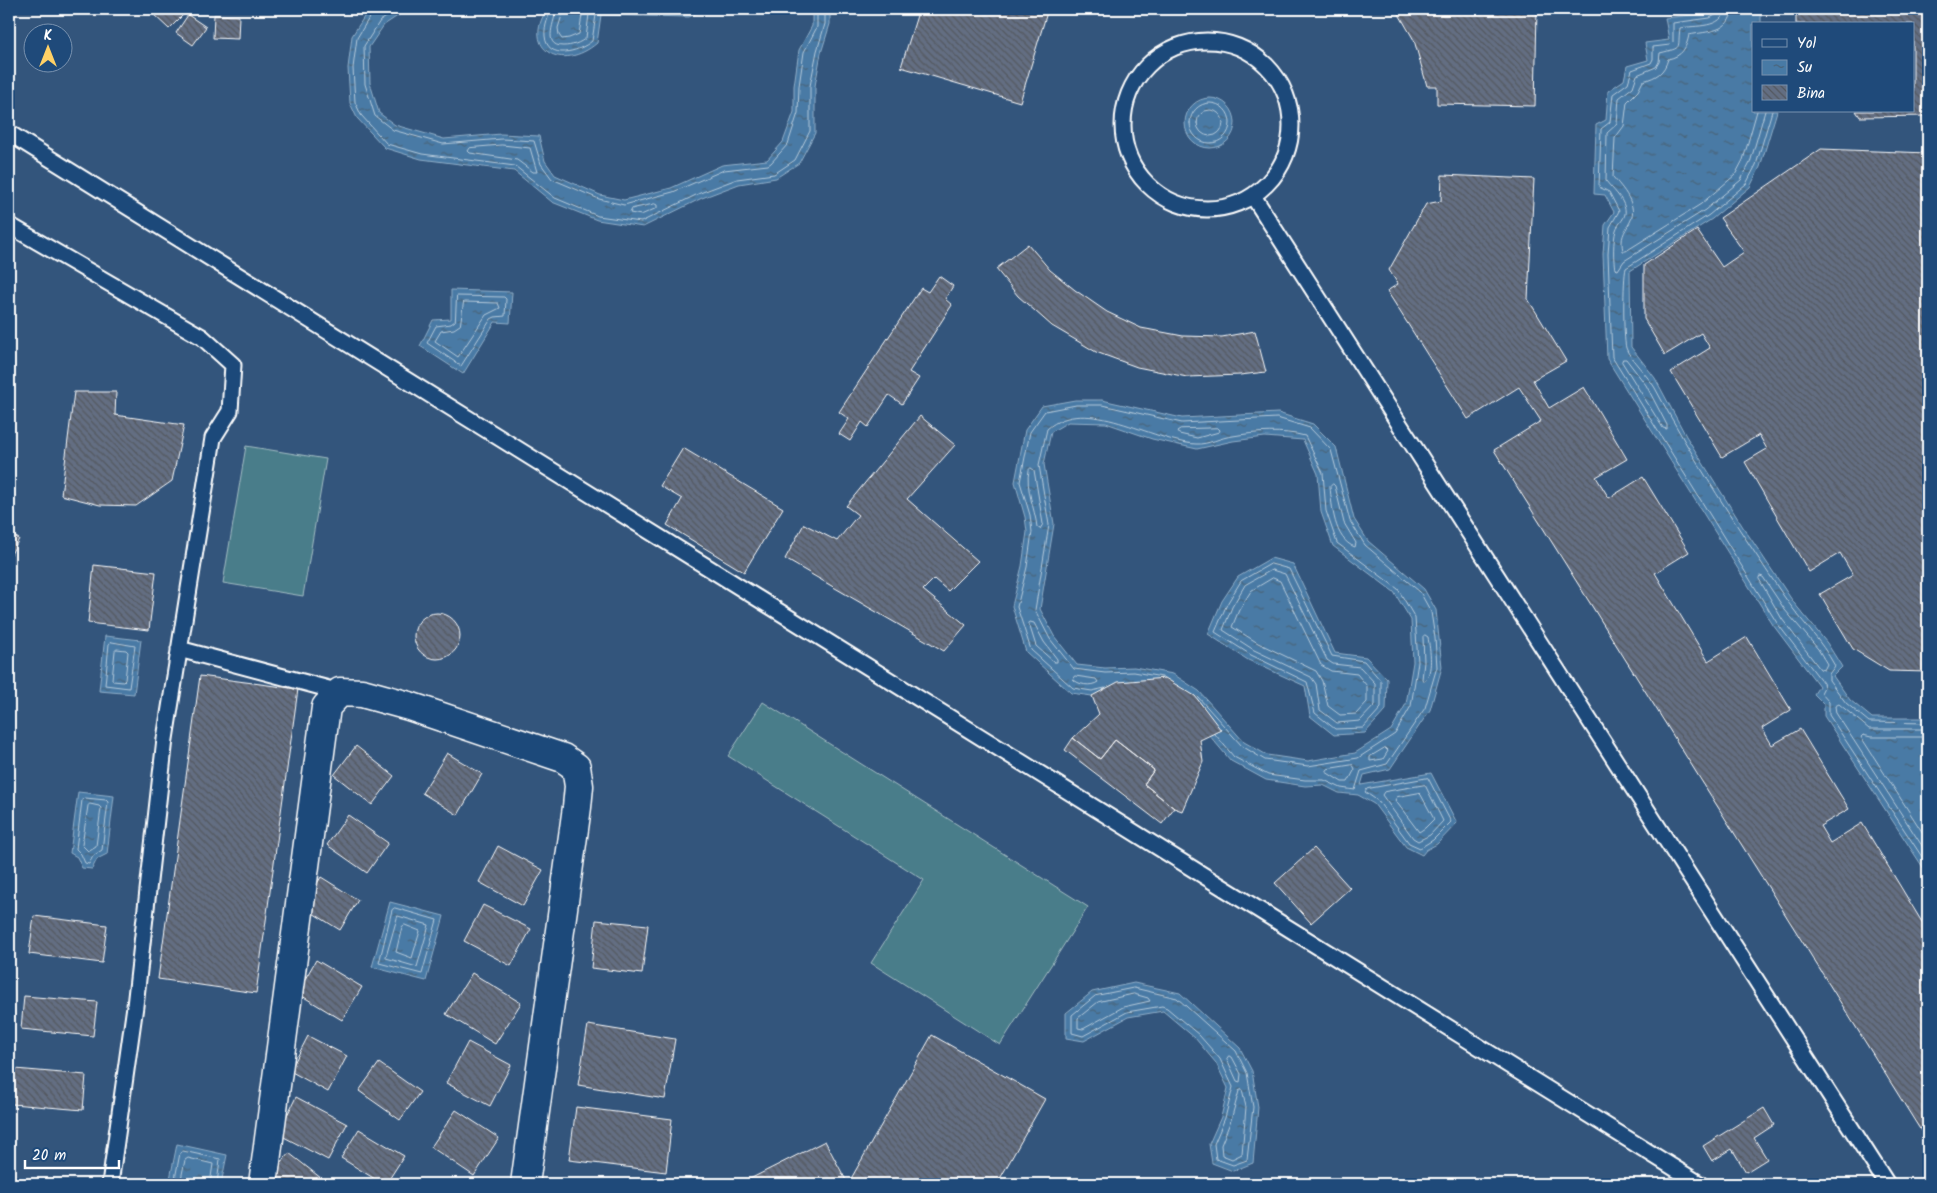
<svg xmlns="http://www.w3.org/2000/svg" width="1937" height="1193" font-family="Kalam,sans-serif">
<style>
.grass{fill:#4a7d8a;stroke:#a4bec4}
.water{fill:url(#water-ripples);stroke:#91afc9;fill-rule:evenodd}
.lines{fill:none;stroke-linecap:round;stroke-linejoin:round}
.shore{stroke:#b6cadb;stroke-width:1}
.building{fill:url(#building-back-hatch);stroke:#fff}
.service-casing{stroke:#fff;stroke-width:19}
.minor-casing{stroke:#fff;stroke-width:31}
.service{stroke:#1f4a7a;stroke-width:15}
.minor{stroke:#1f4a7a;stroke-width:28}
</style>
<defs>
<pattern id="water-ripples" width="26" height="14" patternUnits="userSpaceOnUse" patternTransform="scale(1.25)"><rect width="26" height="14" fill="#487aa5"/><path d="M2 4q2-2 4 0t4 0M15 11q2-2 4 0t4 0" fill="none" stroke="#4a6378"/></pattern>
<pattern id="building-back-hatch" width="6" height="6" patternUnits="userSpaceOnUse" patternTransform="scale(1.25)"><rect width="6" height="6" fill="#636e82"/><path d="M-1 5l2 2M0 0l6 6M5-1l2 2" fill="none" stroke="#54585f"/></pattern>
</defs>
<rect width="100%" height="100%" fill="#33557c"/>
<filter id="ink" filterUnits="userSpaceOnUse"><feTurbulence type="fractalNoise" baseFrequency=".02" numOctaves="2"/><feDisplacementMap in="SourceGraphic" scale="10" xChannelSelector="R" yChannelSelector="G"/><feConvolveMatrix kernelMatrix="1 2 1 2 8 2 1 2 1" color-interpolation-filters="sRGB"/></filter>
<g filter="url(#ink)">
<path class="grass" d="M246 446 326 459 303 596 223 583Z
M763 702 1088 907 1000 1045 871 963 924 880 728 756Z"/>
<path class="water" d="M369 9H408L384 25 369 47 370 83 379 113 395 125 444 139 501 134 539 136 545 161 555 175 600 195 624 200 671 188 722 165 767 160 783 142 794 112V86L799 50 812 26V9H830V24L821 53 815 86V133L799 163 776 178 739 184 702 198 643 227 597 220 552 202 514 171 421 159 385 148 357 118 350 103 348 68 352 36Z
M547 9H706L689 17 601 15 597 43C562 73 521 50 547 9Z
M1716 9H1761V24H1753V111H1777L1760 167 1750 187 1712 219 1630 271 1631 347 1655 378 1686 436 1743 527 1794 603 1827 643 1842 667 1833 676 1850 700 1872 718H1928V875L1824 716V704L1814 694 1819 686 1773 625 1607 359 1603 254 1605 225 1614 212 1605 195 1594 194 1596 125 1606 120 1608 91 1624 80 1627 66 1648 60 1645 43 1669 40 1665 18 1709 13Z
M1185 123a25 25 0 1 1 50 0a25 25 0 1 1-50 0Z
M451 290 512 292 510 323 495 322 463 374 420 346 433 320 451 319Z
M1075 400H1102L1182 418 1278 413 1313 424 1336 447 1354 519 1368 541 1424 589 1436 610 1442 667 1430 710 1390 769 1364 775 1361 785 1431 773 1457 823 1437 844 1426 850 1422 855 1406 847 1374 804 1358 795 1339 793 1323 785 1305 786 1266 780 1231 761 1209 735 1092 696 1071 693 1026 652 1012 606 1022 566 1027 532 1025 517 1015 482 1025 430 1042 406ZM1068 422 1106 423 1152 439 1197 449 1233 441 1265 437 1303 440 1318 474 1321 512 1333 546 1394 592 1411 620 1413 662 1406 704 1391 730 1355 753 1308 761 1267 755 1244 742 1199 691 1173 674 1134 667 1105 668 1077 665 1054 636 1040 609 1054 524 1044 464 1051 432Z
M1271 558 1293 564 1335 653 1366 657 1387 679 1386 710 1365 733 1334 735 1310 716 1305 686 1248 660 1208 634 1222 601 1238 577Z
M105 636 141 640 134 694 99 691Z
M78 792 114 796 107 854 97 859 92 869 82 868 77 857 70 853Z
M390 902 444 916 426 981 372 967Z
M1134 983 1180 993 1240 1048 1252 1071 1258 1107 1253 1163 1233 1171 1212 1163 1209 1144 1221 1117 1228 1088 1216 1063 1195 1038 1163 1011 1128 1017 1084 1041 1066 1038V1013L1092 992Z
M177 1144 227 1155 221 1184H169Z"/>
<g class="lines">
<path class="shore" d="M373 9 372 13 357 38 353 68 355 102 361 115 387 144 422 154 515 166 555 198 598 216 641 222 700 193 737 179 774 174 795 160 810 131V86L817 51 825 24V9
M399 9 380 21 364 46 365 84 375 116 393 130 443 144 502 139 534 141 541 164 552 179 599 199 624 205 673 192 724 170 768 165 771 163 788 144 798 113 799 86 804 52 817 27V9
M550 9C549 18 544 25 545 36 547 61 579 52 592 41L596 15 600 11 687 12 694 9
M556 9C556 20 541 46 563 46 572 46 580 43 586 38L589 14 592 9
M564 9 558 28 559 35 562 39 569 38 579 34 583 9
M1718 9 1717 14 1710 18 1673 23V42L1670 45 1653 47V59L1651 63 1632 70 1628 83 1613 94 1610 122 1601 129 1599 187 1609 192 1619 211 1610 227 1608 254 1612 357 1777 623 1823 683 1824 687 1821 693 1829 702V715L1928 866
M1725 9C1723 29 1695 25 1680 28 1677 50 1684 47 1660 53L1659 62 1656 67 1637 75 1633 87 1619 98 1617 124 1607 133 1606 181C1612 189 1623 198 1625 209 1627 218 1618 223 1616 230 1613 241 1613 259 1615 269L1618 270 1624 261 1705 210 1741 180 1750 163 1765 111
M1732 9C1731 33 1707 31 1689 35 1686 49 1682 56 1668 59 1664 73 1657 77 1643 81L1638 91 1627 102 1624 126 1615 138 1613 177C1622 188 1639 205 1630 222 1624 233 1620 237 1623 251H1626L1701 204 1735 175 1743 160 1757 111
M1190 123a20 20 0 1 1 40 0a20 20 0 1 1-40 0Z
M1197 123a13 13 0 1 1 26 0a13 13 0 1 1-26 0Z
M1772 111 1756 165 1746 184 1709 215 1626 268C1623 280 1623 336 1626 348 1629 358 1649 377 1655 388 1693 460 1738 528 1783 595 1800 620 1821 640 1835 666L1829 674V680L1846 703 1869 722 1928 723
M502 145 530 148 537 172H533L517 160 470 153 468 151 470 148Z
M655 204 657 205V208L641 215 630 213 632 209Z
M457 296 504 297 506 299 505 316 495 317 491 319 461 366 427 343 436 326 451 324 455 321Z
M464 302 498 303 500 308 486 315 458 357 435 341 441 331 454 329 460 325Z
M1623 359H1626L1646 385 1667 425V429L1663 428 1622 362Z
M1218 428 1220 430 1219 432 1197 438 1179 434 1177 431 1180 429Z
M1031 468 1034 470 1043 524 1040 529 1037 527C1035 508 1025 489 1029 470Z
M1333 484 1335 486 1344 523 1356 543 1355 547C1334 540 1332 506 1330 487Z
M1271 564 1289 569 1332 656 1364 661 1381 681V708L1363 728 1335 729 1315 713 1307 682 1251 655 1215 632 1227 604 1241 581Z
M1272 570 1285 574 1327 660 1333 664 1360 667 1375 683V705L1360 721 1337 723 1320 710 1316 684 1311 677 1254 650 1223 630 1232 607 1245 585Z
M1760 576 1763 577 1785 610 1818 649 1827 664 1824 670 1820 669 1782 619 1759 579Z
M1273 578 1280 581 1321 665 1331 671 1357 674 1367 686V702L1356 714 1340 715 1328 706 1322 681 1316 671 1258 643 1232 627 1239 610 1251 591Z
M1030 622 1034 623 1044 642 1057 659V662H1054L1036 646 1029 624Z
M1425 635 1428 637C1430 651 1434 671 1424 682L1422 679 1424 662 1423 637Z
M112 642 135 646 129 688 105 685 109 644Z
M117 649 126 650 128 652 125 680 123 682 113 681 112 679 115 651Z
M1075 676 1096 679 1098 682C1091 687 1078 685 1073 679Z
M1162 677 1134 672 1105 673 1074 669 1050 639 1035 610 1049 525 1039 465 1047 429C1086 394 1152 442 1196 444 1208 445 1221 437 1233 436 1256 432 1283 430 1305 436L1323 473 1326 511 1337 543 1398 589 1415 618 1418 662 1411 706 1395 734 1358 758 1308 766 1265 760 1242 746 1198 697
M1105 688 1092 691 1073 688 1031 650 1017 607 1027 567 1032 532 1030 515 1020 482 1030 432 1045 411 1076 405H1102L1182 423 1277 418 1310 428 1331 450 1350 521 1365 545 1420 592 1431 612 1435 638 1437 667 1425 708 1387 764 1361 771 1355 790 1341 788 1324 780H1305L1268 775 1234 757 1215 734
M1928 729H1869L1839 704 1835 706 1836 713 1928 855
M1928 737H1871L1863 735 1861 737 1928 841
M1385 748 1388 751 1383 759 1370 761V757Z
M1353 765 1355 769 1348 782H1342L1326 772 1328 769Z
M1428 778 1451 822 1433 840 1420 848 1409 843 1378 801 1365 792 1367 789Z
M1425 785 1443 821 1430 835 1418 841 1413 838 1382 795 1384 792Z
M1419 793 1421 795 1434 819 1425 828 1419 832 1395 800 1397 797Z
M85 798 106 800 108 802 102 850 93 856 89 864 85 863 81 854 76 849 82 800Z
M90 804 99 806 101 808 96 846 88 851 82 845 88 806Z
M395 908 437 920 422 974 379 963 392 910Z
M398 916 429 925 417 967 386 958Z
M405 925 420 931 412 958 396 952 402 927Z
M1134 988 1177 998 1236 1051 1247 1073 1253 1107 1247 1160 1233 1165 1216 1159 1214 1144 1225 1118 1233 1087 1220 1059 1199 1035 1167 1008 1162 1006 1127 1012 1083 1036 1072 1033V1015L1095 996Z
M1134 994 1148 998 1150 1001 1123 1007 1083 1029 1078 1028V1018L1098 1002Z
M1229 1056 1232 1057 1241 1074 1240 1082 1237 1081 1227 1059Z
M1242 1090 1246 1107 1242 1154 1232 1159 1222 1155 1221 1145 1231 1120 1239 1091Z
M174 1184 180 1153 183 1151 220 1159 217 1184
M180 1184 185 1160 188 1158 213 1164 210 1184"/>
</g>
<path class="building" d="M157 9H183L186 12 169 29 152 13Z
M919 9H1048L1020 102 901 67Z
M1396 9H1537L1535 106 1437 104V86H1427L1414 40Z
M1796 9H1928V116L1860 117 1856 111H1913V24H1796Z
M188 15 206 27 193 45 176 33Z
M214 15 239 16 238 39 213 38Z
M1821 149 1928 153V672L1889 671 1853 649 1820 594 1853 575 1840 553 1809 572 1745 462 1767 449 1759 435 1722 457 1671 372 1710 348 1701 333 1665 355 1644 319V265L1697 230 1722 267 1744 252 1720 218Z
M1442 175 1534 179 1528 299 1566 361 1533 380 1549 408 1584 387 1627 459 1596 477 1609 498 1643 477 1689 552 1655 573 1708 661 1747 637 1791 710 1762 728 1772 745 1800 729 1849 809 1820 826 1830 843 1862 823 1928 932V1142L1494 450 1541 421 1519 387 1468 419 1387 291 1398 284 1389 270 1426 204 1441 201Z
M1028 244 1050 270 1075 290 1107 312 1141 328 1183 336 1222 337 1255 331 1266 372 1240 375 1187 377 1137 367 1096 352 1052 326 1018 296 996 269Z
M939 276 953 286 945 299 952 305 909 372 919 378 902 404 889 395 868 427 862 422 850 441 839 434 849 419 839 412 921 288 928 292Z
M74 392H116L115 415 184 425 172 481 136 506 100 505 61 495Z
M920 416 955 445 907 499 978 561 948 591 934 579 923 590 966 625 944 651 785 559 804 524 837 541 858 515 846 506Z
M683 448 783 508 744 572 667 525 682 499 660 486Z
M9 533 19 539 9 558Z
M94 565 156 572 149 630 88 623Z
M414 636a23 23 0 1 1 46 0a23 23 0 1 1-46 0Z
M200 676 298 689 256 993 158 979Z
M1165 678 1195 696 1221 730 1200 740 1203 762 1182 811 1174 808 1144 784 1154 770 1115 740 1100 759 1073 738 1099 714 1092 696 1118 682Z
M1073 738 1100 759 1115 740 1154 770 1144 784 1174 808 1162 824 1065 750Z
M356 746 394 776 372 805 334 775Z
M447 753 482 774 458 815 422 793Z
M348 815 388 843 367 873 327 845Z
M498 846 543 870 523 906 479 882Z
M1314 848 1350 888 1311 923 1275 883Z
M321 877 358 900 340 930 303 907Z
M483 905 531 929 511 966 464 941Z
M34 916 107 925 102 963 29 954Z
M596 920 648 925 642 974 591 968Z
M316 960 362 987 342 1020 297 993Z
M472 973 521 1003 495 1044 446 1014Z
M24 996 97 1002 93 1036 21 1029Z
M588 1025 675 1039 665 1099 578 1085Z
M932 1035 1045 1099 997 1184H848Z
M308 1036 347 1056 328 1092 290 1071Z
M468 1042 511 1065 490 1106 446 1083Z
M379 1063 420 1092 400 1120 359 1091Z
M15 1069 86 1075 83 1110 12 1104Z
M296 1097 347 1124 328 1160 278 1134Z
M576 1107 672 1119 666 1172 569 1160Z
M1764 1108 1774 1125 1754 1138 1767 1159 1746 1172 1732 1149 1712 1161 1703 1146Z
M456 1110 499 1138 474 1176 431 1147Z
M359 1129 404 1156 386 1184H383L341 1158Z
M825 1141 848 1184H740Z
M289 1153 326 1182 324 1184H277L269 1178Z"/>
<g class="lines">
<g class="service-casing">
<path id="service" d="M1123 125a84 84 0 1 1 168 0a84 84 0 1 1-168 0Z
M9 133 1700 1184
M1253 196 1887 1184
M9 225 202 337 233 365 230 411 213 438 165 739 135 1006 110 1184
M179 649 340 692"/>
</g>
<g class="minor-casing">
<path id="minor" d="M263 1184 326 707 340 692 362 693 409 706 563 758 576 767 579 786 577 807 525 1184"/>
</g>
<use href="#service" class="service"/>
<use href="#minor" class="minor"/>
</g>
</g>
<rect width="1937" height="1193" fill="none" stroke="#1f4a7a" stroke-width="30"/>
<rect x="15" y="15" width="1907" height="1163" fill="none" stroke="#fff" stroke-width="2" filter="url(#ink)"/>
<rect x="1752" y="22" width="162" height="90" fill="#1f4a7a" stroke="#7992af"/>
<rect x="1762" y="39" width="25" height="8" fill="#1f4a7a" stroke="#7992af"/>
<text x="1797" y="48" font-size="15" fill="#ffffff">Yol</text>
<rect x="1762" y="60" width="25" height="15" fill="url(#water-ripples)" stroke="#7992af"/>
<text x="1797" y="72" font-size="15" fill="#ffffff">Su</text>
<rect x="1762" y="85" width="25" height="15" fill="url(#building-back-hatch)" stroke="#7992af"/>
<text x="1797" y="98" font-size="15" fill="#ffffff">Bina</text>
<g transform="translate(48 48)"><circle r="24" fill="#1f4a7a" stroke="#7992af"/>
<path d="M0-4L9 19L0 12L-9 19Z" fill="#ffd166"/>
<text y="-8" font-size="14" font-weight="bold" text-anchor="middle" fill="#ffffff">K</text>
</g>
<path d="M25 1160v8h94v-8" fill="none" stroke="#ffffff" stroke-width="2.5"/>
<text x="32" y="1160" font-size="15" fill="#ffffff" stroke="#1f4a7a" stroke-width="4" paint-order="stroke">20 m</text>
</svg>
